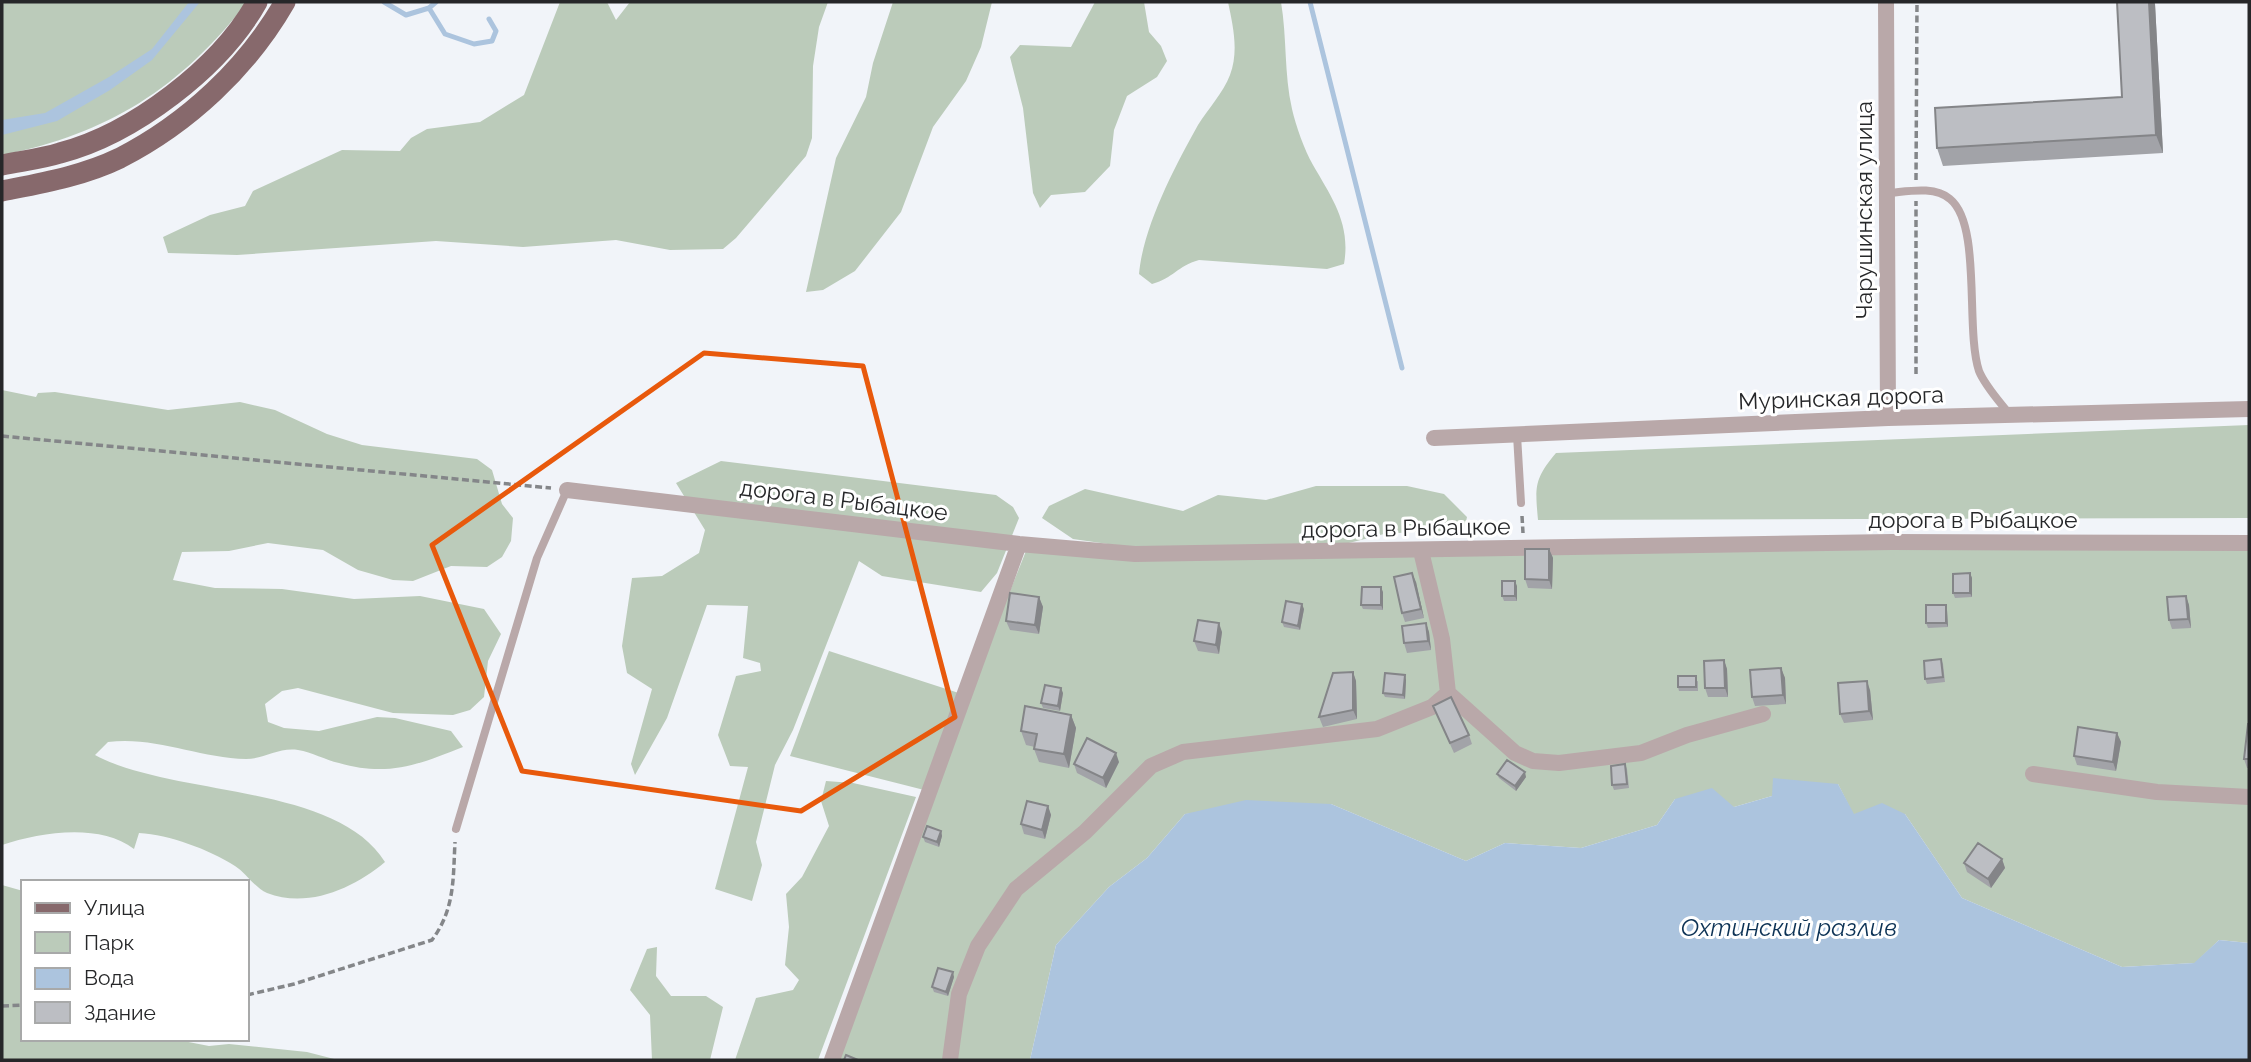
<svg xmlns="http://www.w3.org/2000/svg" width="2251" height="1062" font-family="Raleway,sans-serif">
<style>
.green{fill:#bbcbba}
.water{fill:#acc4de}
.lines{fill:none;stroke-linecap:round;stroke-linejoin:round}
.stream{stroke:#acc4de;stroke-width:5}
.path{stroke:#848689;stroke-width:3.5;stroke-dasharray:7 3.5;stroke-linecap:butt}
.lane{stroke:#b9a8a9;stroke-width:8}
.street{stroke:#b9a8a9;stroke-width:16}
.primary{stroke:#87696c;stroke-width:21}
.wall{fill:#a2a3a8}
.shaded-wall{fill:#848588}
.building{fill:#bcbec3;stroke:#848588;stroke-width:2}
.marked{fill:none;stroke:#e8590c;stroke-width:5;stroke-linejoin:round}
.labels{text-anchor:middle;stroke-width:6;stroke-linejoin:round;paint-order:stroke}
.street-label{font-size:23px;fill:#262729;stroke:#fff}
.water-label{font-size:24px;font-style:italic;fill:#0c3255;stroke:#fff}
</style>
<rect width="100%" height="100%" fill="#f1f4f9"/>
<path class="green" d="M2 2H247C181 88 108 134 2 155Z
M560 2H607L616 20 630 2H828L819 27 813 66 812 138 806 156 736 238 723 249 670 250 616 240 523 247 436 241 237 255 168 253 163 237 210 215 245 206 253 191 342 150 400 151 411 138 427 129 480 122 524 95Z
M893 2H992L981 47 966 81 933 127 901 212 855 271 823 290 806 292 836 158 866 97 873 63Z
M1095 2H1144L1149 32 1161 46 1167 61 1157 77 1127 96 1114 130 1110 166 1085 192 1051 195 1040 208 1033 193 1023 108 1010 57 1020 45 1071 47Z
M1228 2H1281C1287 37 1284 74 1292 109 1296 126 1304 149 1313 165 1332 198 1351 224 1344 264L1327 269 1199 260C1177 266 1174 278 1152 284L1139 274C1143 227 1175 166 1198 125 1208 109 1223 93 1230 75 1239 51 1233 26 1228 2Z
M2 390 36 397 38 393 55 392 168 410 240 402 275 410 327 434 362 445 477 459 492 470 502 504 513 518 511 541 502 557 487 567 451 566 413 581 393 580 358 570 323 550 268 543 229 551 182 552 173 580 215 588 282 589 354 599 420 596 484 609 501 634 488 661 484 697 470 710 453 715 393 713 298 688 282 691 265 704 268 722 284 728 319 731 377 717 395 718 451 731 463 747C418 765 387 777 339 763 325 760 312 752 298 750 279 747 264 759 246 759 199 758 155 736 108 742L95 755C173 797 336 783 385 862 354 888 308 909 267 893 255 888 246 873 235 866 208 849 170 835 139 833L134 849C100 823 41 832 2 845Z
M2249 425V518L1538 520C1535 487 1534 479 1556 453Z
M721 461 996 495 1013 507 1019 518 997 573 981 592 882 576 859 561 793 730 775 765 756 842 762 865 752 901 715 889 748 767 730 766 718 735 736 676 761 671 760 663 743 658 748 606 707 605 667 718 635 775 631 764 652 689 627 673 622 646 632 578 662 576 699 553 705 530 676 483Z
M1316 486H1407L1444 494 1467 517 1463 535 1427 531 1384 534 1345 544 1136 548 1073 539 1042 518 1049 506 1085 489 1183 511 1218 495 1266 500Z
M2249 540V943L2219 940 2195 963 2122 967 1962 898 1905 814H1853L1838 784 1772 796 1734 807 1675 799 1657 825 1581 848 1505 843 1466 861 1331 804 1185 814 1147 858 1109 887 1056 945 1030 1060H827L936 793 790 756 829 651 968 696 1026 551Z
M826 781 853 783 916 797 818 1060H735L756 998 793 990 799 980 785 965 789 927 786 894 802 877 829 826 821 801Z
M2 885 23 891V1039H173L209 1046 229 1044 307 1052 338 1060H2Z
M657 947 656 976 671 996H706L723 1007 710 1060H652L650 1015 630 990 647 949Z"/>
<path class="water" d="M189 2H200L152 60 110 90 57 121 2 135V120L45 113 109 77 152 49Z
M1773 778 1838 784 1854 814 1882 803 1905 814 1962 898 2122 967 2194 963 2219 940 2249 943V1060H1030L1056 945 1109 887 1147 858 1185 814 1246 800 1331 804 1466 861 1505 843 1581 848 1657 825 1675 799 1712 788 1734 807 1772 796Z"/>
<g class="lines">
<path class="stream" d="M384 2 406 15 429 8 436 2
M1310 2 1402 368
M429 8 445 34 474 44 492 41 496 31 489 19"/>
<path class="path" d="M1916 180 1917 2
M1916 374V201
M2 436 551 488
M1522 516 1523 533
M247 995 294 984 432 940C455 909 453 879 455 842
M2 1006 23 1005"/>
<path class="lane" d="M1887 193C1905 192 1934 185 1950 199 1982 225 1965 329 1979 371 1985 386 2000 402 2010 415
M1517 435 1521 503
M456 829 537 558 567 490"/>
<path class="street" d="M1886 2 1888 418
M1434 438 1888 418 2249 409
M567 490 1019 544 1135 554 1892 542 2249 543
M1421 551 1442 639 1448 693
M2033 774 2157 792 2249 797
M832 1060 1019 544
M950 1060 959 994 978 946 1016 889 1085 832 1151 766 1183 752 1377 729 1432 707 1448 693 1515 753 1533 761 1559 763 1641 753 1687 735 1763 714"/>
<path class="primary" d="M2 165C21 161 41 159 60 153 133 134 220 68 257 2
M2 191C42 183 83 176 120 158 188 123 247 68 285 2"/>
</g>
<path class="wall" d="M2149 2H2154L2155 4 2163 153 1943 166 1937 148 2122 97Z
M1549 549 1553 558 1552 589 1528 588 1525 579Z
M1970 573 1972 578V597L1955 598 1953 593Z
M1416 582 1424 618 1405 622 1402 613Z
M1517 586V601H1504L1502 596Z
M1383 592V610L1363 609 1361 605Z
M2186 596 2189 605 2191 628 2172 629 2169 620Z
M1039 597 1043 607 1039 634 1010 630 1006 621Z
M1304 609 1300 630 1284 627 1282 622Z
M1947 610 1948 627 1928 628 1926 623Z
M1426 623 1429 632 1431 650 1407 653 1404 643Z
M1222 632 1219 654 1198 651 1194 641Z
M1941 659 1943 664 1945 682 1927 684 1925 679Z
M1724 660 1727 669 1728 697H1708L1705 688Z
M1781 668 1785 678 1786 704 1755 706 1752 697Z
M1353 672 1356 681 1357 719 1323 727 1319 717Z
M1406 680 1405 699 1385 697 1383 693Z
M1698 681V691H1679L1678 687Z
M1870 690 1873 720 1844 723 1840 714Z
M1063 693 1060 711 1043 708 1041 703Z
M1433 706 1469 735 1472 744 1454 753Z
M1071 715 1076 728 1069 768 1039 762 1034 749 1035 747 1026 745 1021 731Z
M2249 724V768H2247L2244 759Z
M2117 733 2121 742 2116 771 2077 765 2074 756Z
M1119 762 1106 788 1077 773 1074 764Z
M1625 764 1627 769 1629 788 1614 790 1612 785Z
M1497 774 1526 777 1516 791 1499 778Z
M1048 806 1051 815 1045 839 1024 834 1021 824Z
M941 831 942 836 939 847 925 842 923 837Z
M2002 859 2005 868 1991 888 1967 872 1964 863Z
M954 977 948 996 934 992 932 987Z"/>
<path class="shaded-wall" d="M2149 2H2154L2155 4 2163 153 2156 135Z
M1549 549 1553 558 1552 589 1549 580Z
M1412 573 1416 582 1424 618 1421 609Z
M1970 573 1972 578V597L1970 593Z
M1515 581 1517 586V601L1515 596Z
M1381 587 1383 592V610L1381 605Z
M2186 596 2189 605 2191 628 2188 619Z
M1039 597 1043 607 1039 634 1035 625Z
M1302 604 1304 609 1300 630 1298 626Z
M1946 605 1947 610 1948 627 1946 623Z
M1219 623 1222 632 1219 654 1216 645Z
M1426 623 1429 632 1431 650 1428 641Z
M1724 660 1727 669 1728 697 1725 688Z
M1781 668 1785 678 1786 704 1783 695Z
M1353 672 1356 681 1357 719 1353 710Z
M1405 675 1406 680 1405 699 1403 695Z
M1867 681 1870 690 1873 720 1869 711Z
M1061 688 1063 693 1060 711 1058 706Z
M1071 715 1076 728 1069 768 1064 754Z
M2117 733 2121 742 2116 771 2113 762Z
M1116 753 1119 762 1106 788 1103 778Z
M1525 772 1526 777 1516 791 1515 786Z
M1048 806 1051 815 1045 839 1042 830Z
M941 831 942 836 939 847 937 842Z
M2002 859 2005 868 1991 888 1988 879Z
M953 972 954 977 948 996 946 992Z"/>
<path class="building" d="M2117 2H2149L2156 135 1937 148 1935 108 2122 97Z
M1525 549H1549V580L1525 579Z
M1412 573 1421 609 1402 613 1394 577Z
M1970 573V593H1953V574Z
M1502 581H1515V596H1502Z
M1362 587H1381V605H1361Z
M1010 593 1039 597 1035 625 1006 621Z
M2186 596 2188 619 2169 620 2167 597Z
M1286 601 1302 604 1298 626 1282 622Z
M1926 605H1946V623H1926Z
M1198 620 1219 623 1216 645 1194 641Z
M1426 623 1428 641 1404 643 1402 626Z
M1941 659 1943 677 1925 679 1924 661Z
M1724 660 1725 688H1705L1704 661Z
M1781 668 1783 695 1752 697 1750 670Z
M1353 672V710L1319 717 1333 673Z
M1385 673 1405 675 1403 695 1383 693Z
M1678 676H1696V687H1678Z
M1867 681 1869 711 1840 714 1838 683Z
M1045 685 1061 688 1058 706 1041 703Z
M1451 697 1469 735 1450 743 1433 706Z
M1025 706 1071 715 1064 754 1034 749 1037 734 1021 731Z
M2248 724H2249V759H2244Z
M2078 727 2117 733 2113 762 2074 756Z
M1087 738 1116 753 1103 778 1074 764Z
M1507 760 1525 772 1515 786 1497 774Z
M1625 764 1627 784 1612 785 1611 766Z
M1027 801 1048 806 1042 830 1021 824Z
M927 826 941 831 937 842 923 837Z
M1978 843 2002 859 1988 879 1964 863Z
M938 968 953 972 946 992 932 987Z
M846 1055 858 1060H844Z"/>
<path class="marked" d="M704 353 863 366 955 717 801 811 522 771 432 545Z"/>
<g class="labels">
<g class="street-label">
<text transform="translate(1864 210) rotate(-90)" y="8">Чарушинская улица</text>
<text transform="translate(1841 398) rotate(-2)" y="8">Муринская дорога</text>
<text transform="translate(844 500) rotate(7)" y="8">дорога в Рыбацкое</text>
<text x="1973" y="528">дорога в Рыбацкое</text>
<text transform="translate(1406 528) rotate(-1)" y="8">дорога в Рыбацкое</text>
</g>
<g class="water-label">
<text x="1789" y="936">Охтинский разлив</text>
</g>
</g>
<rect width="2251" height="1062" fill="none" stroke="#262729" stroke-width="7"/>
<rect x="21" y="880" width="228" height="161" fill="#ffffff" stroke="#a8a9a9" stroke-width="2"/>
<rect x="35" y="903" width="35" height="10" fill="#87696c" stroke="#a8a9a9" stroke-width="2"/>
<text x="84" y="915" font-size="21" fill="#262729">Улица</text>
<rect x="35" y="932" width="35" height="21" fill="#bbcbba" stroke="#a8a9a9" stroke-width="2"/>
<text x="84" y="950" font-size="21" fill="#262729">Парк</text>
<rect x="35" y="968" width="35" height="21" fill="#acc4de" stroke="#a8a9a9" stroke-width="2"/>
<text x="84" y="985" font-size="21" fill="#262729">Вода</text>
<rect x="35" y="1002" width="35" height="21" fill="#bcbec3" stroke="#a8a9a9" stroke-width="2"/>
<text x="84" y="1020" font-size="21" fill="#262729">Здание</text>
</svg>
